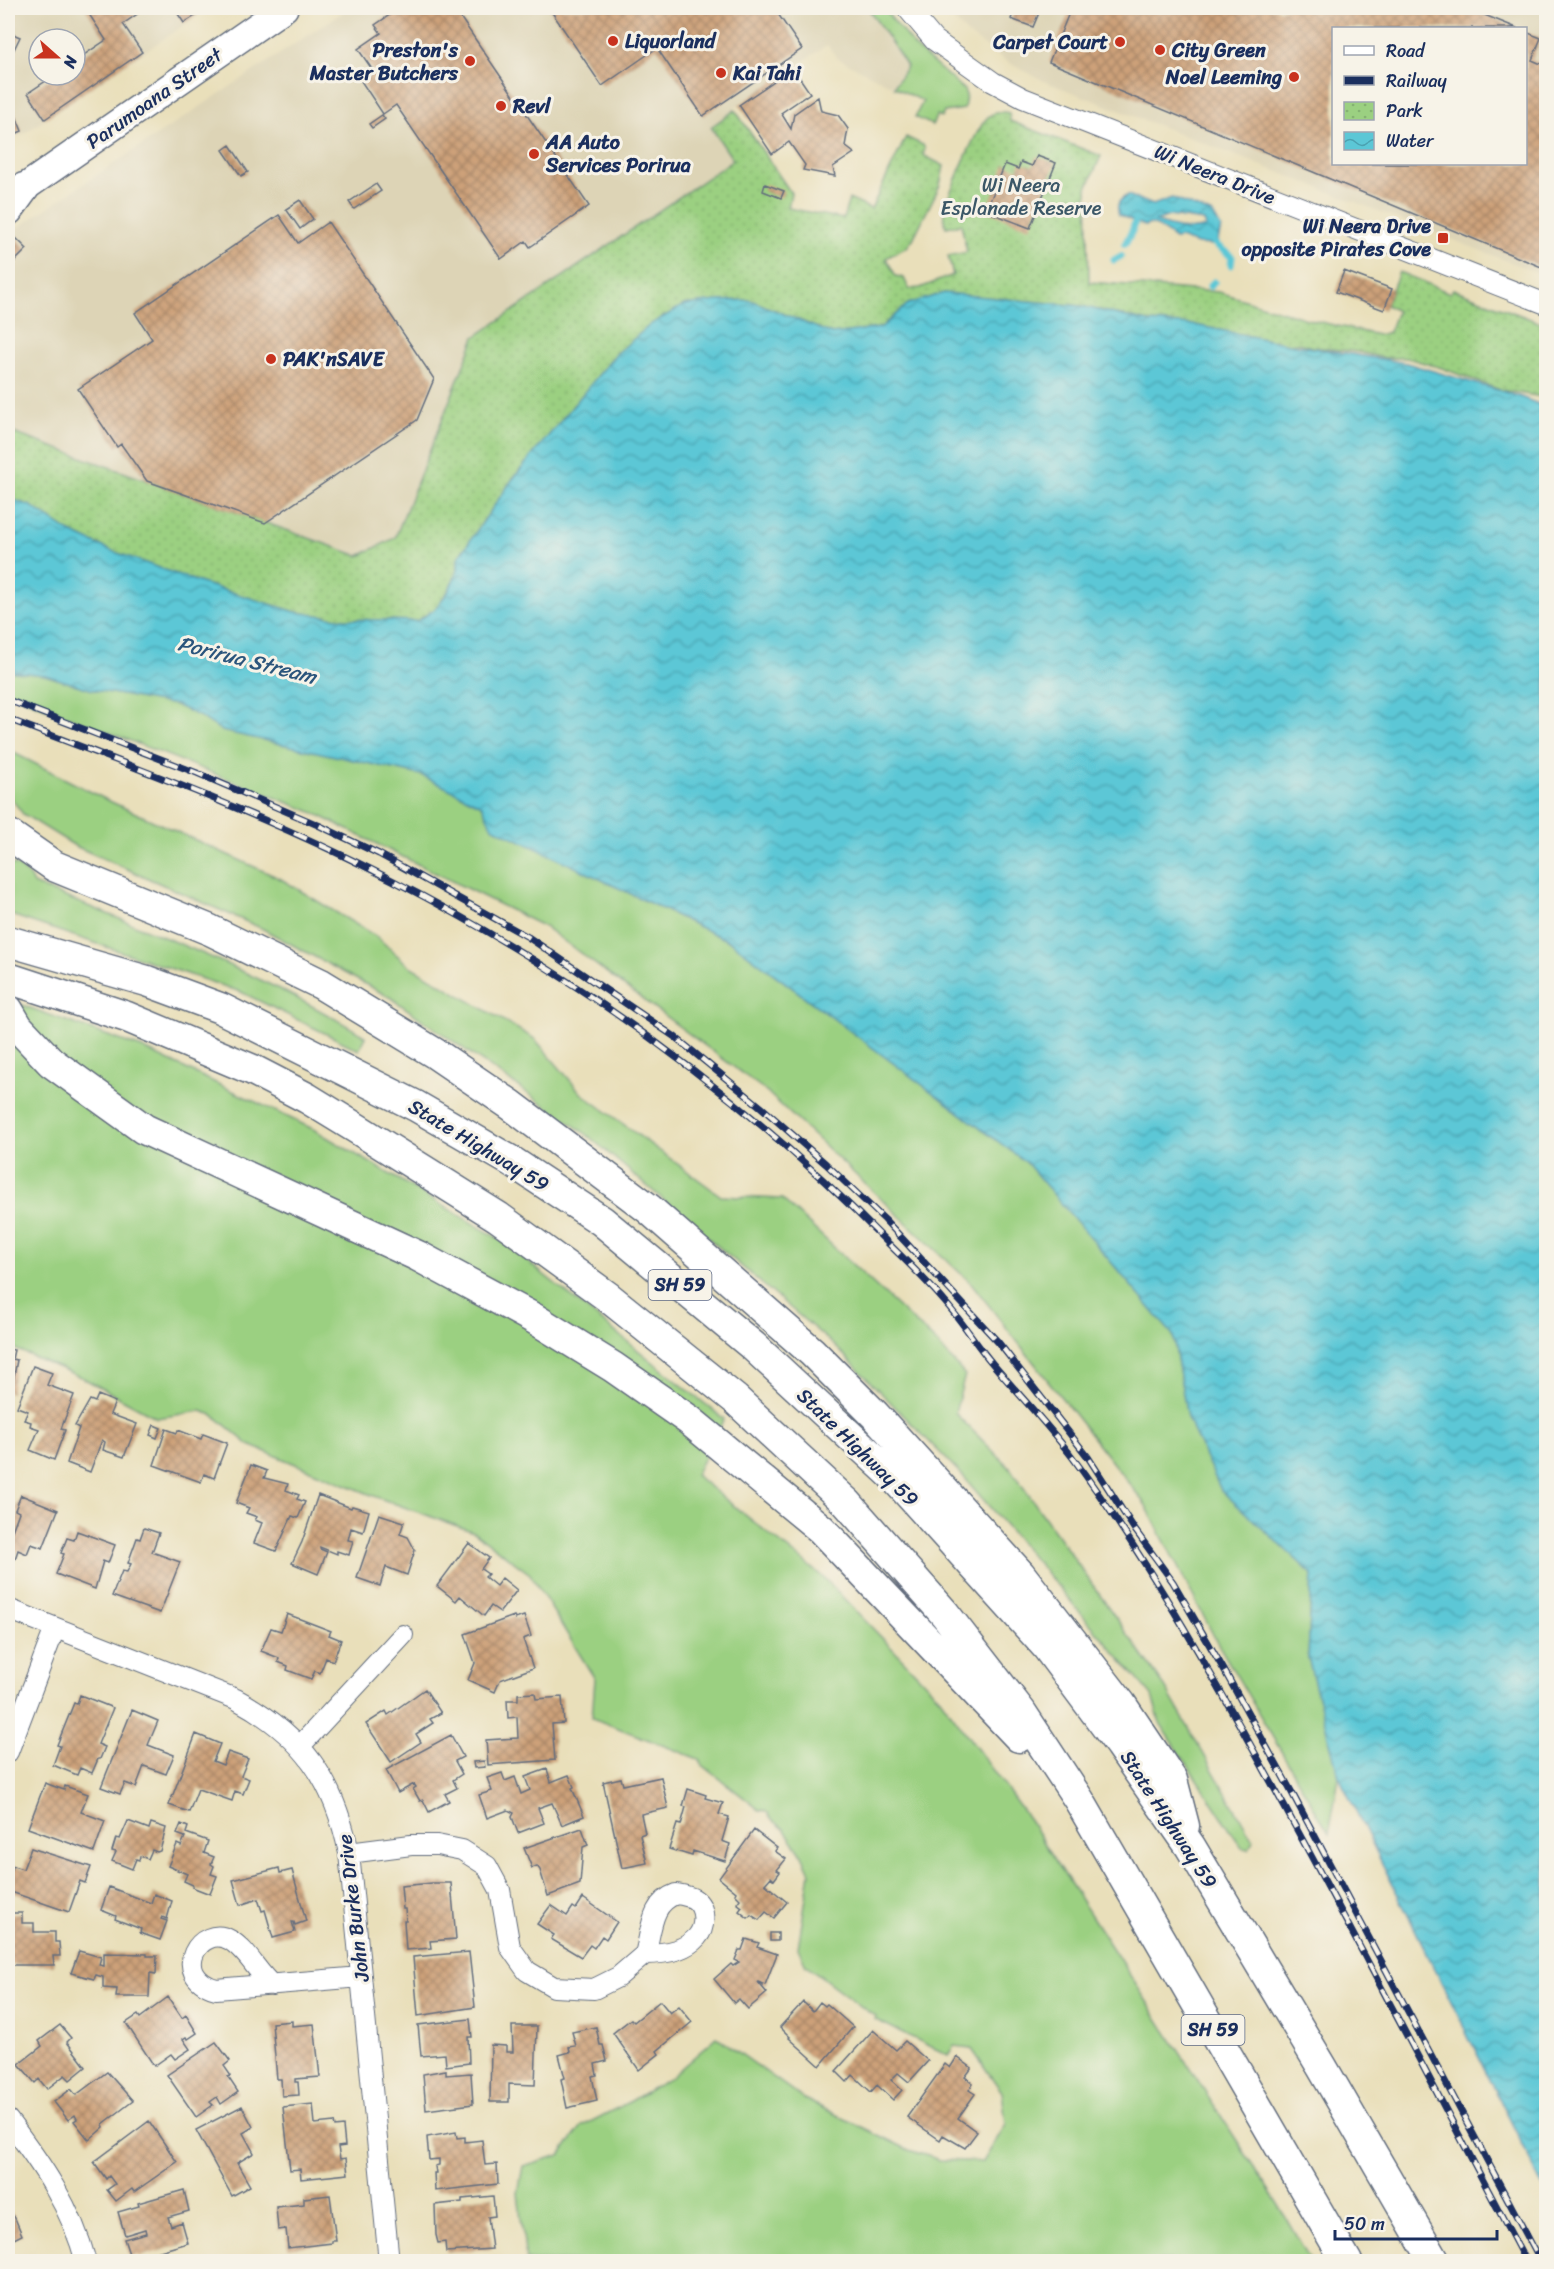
<svg xmlns="http://www.w3.org/2000/svg" width="1554" height="2269" font-family="Sriracha,sans-serif">
<style>
.built{fill:#ddd4b6;fill-rule:evenodd}
.green{fill:#9bd081;stroke:#5b8070;stroke-width:1.5}
.park{fill:url(#park-dots);stroke:#5b8070;stroke-width:1.5}
.water{fill:url(#water-waves);stroke:#3c7b9a;stroke-width:1.5;fill-rule:evenodd}
.lines{fill:none;stroke-linecap:round;stroke-linejoin:round}
.stream{stroke:#5cc7d6;stroke-width:7}
.building{fill:url(#building-cross-hatch)}
.street-casing{stroke:#636d7e;stroke-width:22}
.secondary-casing{stroke:#636d7e;stroke-width:30}
.primary-casing{stroke:#636d7e;stroke-width:33}
.street{stroke:#fff;stroke-width:20}
.secondary{stroke:#fff;stroke-width:27}
.primary{stroke:#fff;stroke-width:30}
.rail-casing{stroke:#1b2f5e;stroke-width:7}
.rail{stroke:#f7f3e8;stroke-width:4.5;stroke-dasharray:14;stroke-linecap:butt}
.poi-dot{fill:#c8321e;stroke:#f7f3e8;stroke-width:2}
.labels{text-anchor:middle;stroke-width:6;stroke-linejoin:round;paint-order:stroke}
.shield{fill:#f7f3e8;stroke:#5d6a87;stroke-width:1.5}
.shield-label{font-size:18px;font-weight:bold;fill:#1b2f5e}
.poi-label{font-size:20px;font-weight:bold;fill:#1b2f5e;stroke:#f7f3e8;text-anchor:start}
.street-label{font-size:20px;fill:#1b2f5e;stroke:#f7f3e8}
.park-label{font-size:20px;fill:#3b5767;stroke:#f7f3e8}
.water-label{font-size:21px;font-style:italic;fill:#2b557c;stroke:#f7f3e8}
</style>
<defs>
<pattern id="park-dots" width="8" height="8" patternUnits="userSpaceOnUse" patternTransform="scale(1.5)"><rect width="8" height="8" fill="#9bd081"/><path d="M2 2h.1M6 6h.1" fill="none" stroke="#85b372" stroke-width="1.8" stroke-linecap="round"/></pattern>
<pattern id="water-waves" width="16" height="10" patternUnits="userSpaceOnUse" patternTransform="scale(1.5)"><rect width="16" height="10" fill="#5cc7d6"/><path d="M0 5q4-4 8 0t8 0" fill="none" stroke="#4ba2b1"/></pattern>
<pattern id="building-cross-hatch" width="8" height="8" patternUnits="userSpaceOnUse" patternTransform="scale(1.5)"><rect width="8" height="8" fill="#cda179"/><path d="M0 0l8 8M0 8l8-8" fill="none" stroke="#a68466"/></pattern>
</defs>
<rect width="100%" height="100%" fill="#f7f3e8"/>
<filter id="ink" filterUnits="userSpaceOnUse"><feTurbulence type="fractalNoise" baseFrequency=".0167" numOctaves="2"/><feDisplacementMap in="SourceGraphic" scale="12" xChannelSelector="R" yChannelSelector="G"/><feConvolveMatrix kernelMatrix="1 2 1 2 8 2 1 2 1" color-interpolation-filters="sRGB"/></filter>
<filter id="wash" filterUnits="userSpaceOnUse"><feTurbulence type="fractalNoise" baseFrequency=".008" numOctaves="4" result="noise"/><feDisplacementMap in="SourceGraphic" scale="24" xChannelSelector="R" yChannelSelector="G"/><feGaussianBlur stdDeviation="1.35" result="paint"/><feColorMatrix in="noise" values="0 0 0 0 0 0 0 0 0 0 0 0 0 0 0 0 0 1.4 0 .05"/><feComposite in="paint" operator="in"/></filter>
<g filter="url(#wash)">
<rect width="100%" height="100%" fill="#e9dfba"/>
<path class="built" d="M8 8H209L25 133 8 141ZM39 39H75V75H39Z
M349 8H868L908 66 894 87 837 58 827 45 739 105 734 108 735 110 711 127 733 159 475 337 395 538 359 556 8 431V234Z
M941 8H1546V276L1046 82 1009 63 968 34ZM1334 28H1526V164H1334Z"/>
<path class="green" d="M868 8H883L915 47 964 90 966 95 964 109 944 112 942 117 937 115 932 125 915 117 923 101 894 87 907 66Z
M8 671 45 675 90 689 176 705 201 717 222 731 421 775 482 805 492 827 731 942 1027 1163 1173 1335 1187 1417 1221 1490 1312 1574 1308 1658 1339 1777 1329 1833 1218 1644 1145 1504 972 1284 766 1091 545 927 312 812 8 693Z
M8 750 107 800 281 879 377 937 408 965 535 1039 581 1093 721 1196 782 1199 936 1342 965 1375 955 1413 1009 1467 1165 1687 1253 1840 1249 1849 1242 1848 1160 1723 1152 1696 963 1476 835 1346 586 1134 391 998 263 929 75 846 23 814 8 794Z
M8 864C21 864 28 872 33 884 147 930 262 973 366 1037L359 1050 241 992 8 914Z
M8 1000 142 1048 313 1129 498 1238 724 1419 695 1475 823 1577 940 1698 1030 1821 1278 2204 1311 2261H526L518 2193 523 2166 560 2155 582 2126 631 2101 670 2078 717 2037 804 2099 909 2150 940 2160 983 2162 1006 2124 1002 2092 971 2048 954 2046 948 2055 874 2019 875 2017 806 1965 798 1948 810 1872 800 1851 784 1829 768 1816 769 1814 763 1810 761 1811 700 1763 701 1760 592 1718 595 1679 530 1574 474 1532 379 1498 249 1445 213 1415 201 1411 157 1418 83 1378 8 1346Z"/>
<path class="park" d="M735 110 791 193 788 208 843 219 849 199 871 209 906 137 923 145 925 149 923 155 944 166 940 185 913 239 907 247 886 258 896 276 904 278 909 289 920 288 953 275 948 256 967 252 961 224 946 227C945 222 943 217 944 213 947 197 976 129 987 118 993 112 1002 111 1009 113L1010 121 1101 156 1087 188 1089 282 1219 292 1307 319 1378 335 1389 332 1397 311 1386 305 1399 272 1450 293 1453 289 1546 325V401L1542 397 1500 390 1442 368 1407 358H1385L1358 352 1312 347 1298 343 1289 344 1195 325 1148 322 1081 306 944 293 908 304 880 328 832 334 750 300 718 301 684 305 651 324 615 355 512 480 458 558V570L448 592 434 610 417 621 344 619 296 612 201 583 112 551 68 531 31 506 8 498V431L359 556 395 538 475 337 733 160 711 127Z"/>
<path class="water" d="M1128 195 1153 205 1172 198 1213 214 1221 228 1218 240 1214 245 1197 244 1180 238 1175 239 1157 226 1150 224 1145 226 1119 215C1116 204 1118 201 1128 195ZM1169 216 1204 221 1206 227C1191 233 1169 227 1155 221Z
M944 293 1081 306 1148 322 1195 325 1289 344 1406 363 1518 396 1546 407V2192L1339 1777 1308 1658 1312 1574 1221 1490 1187 1417 1173 1335 1027 1163 731 942 492 827 482 805 421 775 222 731 201 717 176 705 90 689 45 675 8 671V498L31 506 68 531 112 551 201 583 296 612 344 619 417 621 434 610 448 592 458 570V558L512 480 615 355 651 324 684 305 718 301 750 300 832 334 880 328 908 304Z"/>
<g class="lines">
<path class="stream" d="M1133 228 1135 222
M1125 244 1132 231
M1215 244 1232 257 1231 265
M1114 260 1121 256
M1210 286 1214 282"/>
</g>
<g id="blocks">
<path class="building" d="M85 8H146L123 24 142 52 45 119 28 93 55 75H75V61L106 40Z
M174 8H208L184 23Z
M400 8H409L412 12 418 8H454L589 206 530 247 526 241 501 259 396 105 383 114 361 81 374 72 358 49 381 33 375 25Z
M549 8H774L802 49 703 116 657 48 602 86Z
M988 8H1041L1033 27 1011 19 1013 14 999 9 995 13Z
M1071 8H1276L1282 10 1283 8H1467L1517 28H1334V164H1526V32L1541 38 1532 60 1546 66V269L1049 62Z
M8 32 20 37 8 62Z
M793 68 810 93 781 113 791 129 794 114 818 97 821 111 838 115 848 129 845 146 854 153 833 167 835 176 803 170 805 165 789 142 772 154 739 105Z
M8 96 22 131 8 137Z
M382 115 385 119 372 128 369 124Z
M230 145 248 172 241 176 223 150Z
M1037 156 1056 163 1030 228 986 211 1005 164 1018 169 1021 162 1032 166Z
M376 184 381 191 354 209 349 202Z
M765 184 784 191 781 198 763 191Z
M300 200 313 219 300 229 286 209Z
M279 215 298 243 328 222 434 379 417 420 265 523 147 481 121 444 117 447 78 389 152 339 135 313Z
M15 237 27 249 12 264 8 260V245Z
M1344 271 1392 289 1384 310 1336 292Z
M8 1349 14 1350 12 1359 17 1360 11 1393 8 1392Z
M33 1366 52 1373 47 1385 74 1395 61 1429 65 1430 54 1460 30 1450 39 1429 30 1426 31 1422 24 1420 28 1411 17 1407Z
M98 1395 115 1402 110 1414 137 1424 124 1457 103 1450 105 1442 102 1440 90 1472 67 1463 79 1428 75 1426 90 1400 95 1402Z
M154 1425 161 1428 157 1438 150 1435Z
M166 1429 177 1433 178 1430 201 1439 203 1434 227 1443 214 1478 204 1474 201 1482 154 1465Z
M251 1465 267 1471 264 1478 288 1484 286 1490 299 1495 297 1499 305 1502 298 1518 292 1516 276 1551 254 1543 262 1523 255 1520 257 1517 246 1513 249 1508 236 1503Z
M21 1495 58 1510 43 1548 31 1544 27 1554 18 1550 15 1559 8 1557V1530L12 1531 19 1512 15 1510Z
M318 1495 351 1508 352 1506 369 1511 363 1532 351 1528 348 1540 353 1541 349 1555 337 1551V1554L320 1547V1549L327 1552 318 1574 292 1563 302 1542Z
M379 1514 404 1522 400 1534 408 1537 415 1550 407 1575 386 1567 380 1586 357 1578Z
M144 1528 159 1533 152 1552 180 1562 160 1613 112 1596 122 1571 127 1572 131 1564 128 1563 137 1538 140 1539Z
M77 1531 115 1545 108 1563 103 1561 95 1589 56 1574 64 1554 61 1553 67 1538 74 1540Z
M469 1543 489 1558 481 1569 488 1574 485 1577 496 1586 502 1578 517 1590 500 1612 491 1606 484 1616 460 1596 456 1601 437 1586Z
M287 1614 331 1631 329 1635 341 1640 333 1661 326 1658 320 1673 315 1671 311 1679 287 1670 288 1666 278 1662 279 1658 261 1651 271 1628 281 1631Z
M514 1616 515 1619 524 1616 531 1636 523 1639 533 1668 500 1680 495 1692 468 1680 475 1663 465 1634Z
M425 1689 441 1713 430 1719 433 1723 416 1734 421 1742 391 1762 366 1724 386 1711 388 1715Z
M535 1693 536 1699 562 1697 564 1723 552 1724 555 1760 488 1765 486 1740 518 1738 517 1717 508 1718 507 1700H518V1694Z
M80 1695 113 1708 98 1744 105 1747 100 1759H98L92 1773 80 1768 77 1775 53 1765 60 1746 57 1745 74 1703 77 1704Z
M132 1710 158 1721 148 1745 174 1755 166 1774 144 1766 136 1787 125 1783 120 1794 101 1787Z
M196 1734 220 1744 213 1761 223 1765 228 1752 248 1759 241 1776 249 1779 243 1794 235 1791 232 1801 198 1789 189 1812 169 1805Z
M451 1735 463 1757 455 1761 462 1774 453 1780 457 1788 445 1794 449 1801 429 1812 423 1800 420 1801 413 1789 416 1787 414 1784 398 1793 386 1770Z
M484 1761 485 1767 474 1768 473 1762Z
M547 1769 551 1782 569 1775 574 1787 572 1788 584 1816 562 1825 552 1803 538 1808 544 1823 518 1833 512 1817 514 1813 508 1810 487 1818 479 1795 492 1791 487 1778 502 1773 505 1781 515 1777 521 1794 530 1790 525 1777Z
M661 1777 668 1808 641 1814 645 1833 640 1835 647 1863 622 1868 603 1782 621 1778 623 1785Z
M45 1783 64 1790 65 1786 88 1794 81 1812 105 1821 94 1852 28 1828Z
M688 1789 706 1795 705 1798 723 1803 719 1814 729 1817 722 1841 730 1844 725 1861 693 1851 692 1856 669 1849 677 1824 681 1825 686 1807 683 1806Z
M128 1821 149 1829 151 1823 166 1828 160 1851 157 1852 152 1850 148 1859 140 1856 139 1860 136 1859 132 1869 112 1861 116 1852 112 1851 116 1838 120 1839Z
M181 1824 188 1827 186 1833 208 1841 204 1853 214 1857 211 1864 214 1866 211 1874 217 1876 210 1894 192 1887 193 1885 184 1881 187 1874 168 1866 177 1844 181 1846 185 1837 177 1834Z
M582 1828 588 1845 583 1847 580 1884 548 1896 540 1870 537 1866 532 1868 524 1848Z
M754 1830 777 1848 775 1851 786 1859 777 1870 780 1872 774 1880 771 1877 765 1884 787 1902 774 1918 766 1912 759 1920 751 1915 748 1918 739 1911 742 1907 737 1903 740 1899 735 1894 736 1892 719 1878Z
M31 1848 91 1867 85 1883 80 1881 69 1912 8 1891V1882L13 1866 23 1869Z
M279 1868 280 1873 292 1870 306 1921 295 1925 294 1922H292L295 1932 273 1938 265 1910 262 1911 258 1899 240 1905 233 1880Z
M432 1883H451L456 1939 430 1941 431 1948 406 1950 404 1921H406L405 1909H403L401 1886Z
M109 1887 151 1903 154 1894 172 1901 167 1919 162 1917 161 1919 167 1921 160 1940 140 1933 141 1929 115 1919 116 1916 101 1910Z
M583 1898 617 1922 606 1939 602 1936 594 1948 590 1945 581 1957 551 1939 554 1935 537 1924 551 1905 567 1916 573 1907 576 1909Z
M8 1913H22V1923H34V1932H55V1942H59L60 1956H53L54 1965H8Z
M770 1933H778V1941H770Z
M746 1939 759 1943 757 1947 777 1954 765 1985 758 1982 767 1993 748 2009 739 1999 734 2003 714 1979 731 1964 733 1966 739 1962 735 1960 739 1950H742Z
M79 1951 101 1957 99 1965 104 1966V1953L147 1954V1956H157L156 1974 150 1973 149 1997H116L117 1989 103 1988V1977L96 1975 94 1979 71 1973Z
M469 1952 475 2007 418 2016 413 1957Z
M168 1997 182 2018 186 2015 197 2033 188 2039 186 2037 183 2039 190 2049 175 2059 171 2054 154 2066 126 2023 138 2015 140 2018Z
M660 2001 670 2013 679 2006 692 2022 657 2051 659 2054 639 2070 613 2033 631 2019 634 2022Z
M803 2002 813 2011 820 2002 825 2006 827 2004 853 2027 820 2066 789 2038 790 2037 780 2027Z
M470 2019 472 2037H468L469 2063 446 2066 445 2054 421 2056 418 2025Z
M292 2021V2026L314 2024 320 2077 295 2079V2082H298L299 2095 282 2096 281 2079H277L272 2023Z
M60 2025 71 2038 67 2042 86 2067 70 2080 65 2075 47 2089 39 2079 35 2083 19 2064 42 2046 39 2041Z
M512 2026H537L535 2085 509 2084V2102H490L491 2045 506 2046V2052H513Z
M596 2027 600 2045H603L607 2061 595 2064 597 2075 592 2076 597 2101 567 2108 561 2079 565 2078 559 2055 570 2052 569 2047 576 2046 572 2032Z
M873 2030 896 2050 905 2041 928 2061 909 2082 898 2073 891 2080 902 2090 893 2100 877 2085 871 2092 853 2075 847 2082 836 2071Z
M216 2042 230 2061 224 2066 231 2076 228 2077 238 2092 221 2104 217 2097 210 2102 213 2105 196 2117 167 2075Z
M957 2057 972 2068 965 2077 973 2083 969 2090 975 2094 958 2118 977 2132 965 2148 943 2135 940 2140 907 2117 945 2064 950 2068Z
M446 2070V2075L471 2073 473 2104 426 2110 423 2074Z
M107 2072 133 2101 103 2124 104 2127 89 2140 74 2121 77 2119 75 2115 68 2120 54 2102 71 2089 76 2095Z
M313 2104 315 2124 334 2122 335 2127 343 2126 345 2146 338 2147 340 2159 346 2158 348 2174 301 2179 300 2169 290 2170 283 2107Z
M242 2106 253 2127 243 2133 254 2153 237 2163 250 2186 232 2196 196 2130Z
M149 2121 177 2162 134 2192 132 2189 116 2201 107 2190 115 2184 109 2176 106 2179 94 2162Z
M456 2132 457 2138 465 2137V2142L482 2140 485 2165 497 2164 498 2184 435 2191 434 2173H436L435 2166 439 2165V2159L429 2160 427 2137Z
M184 2190 189 2211 168 2217 171 2226 182 2222 188 2243 139 2257 138 2255 130 2257 124 2239 146 2233 145 2229 125 2235 118 2212 139 2206 138 2203Z
M330 2195 336 2241H332V2243L288 2248 286 2229 278 2230 276 2207 304 2204V2198Z
M493 2196 495 2216 488 2217 492 2249 446 2252 445 2242 438 2243 436 2235 435 2205 462 2202V2199Z
M8 2208 15 2218 22 2235 8 2242Z
M338 2259V2262H323V2260Z"/>
</g>
</g>
<g filter="url(#ink)">
<use href="#blocks" fill-opacity="0" stroke="#636d7e" stroke-width="1.5"/>
<g class="lines">
<g class="street-casing">
<path id="street" d="M907 8 934 40 993 82 1023 98 1546 304
M8 1609 236 1699C303 1735 334 1780 349 1853L389 2262
M300 1746 403 1635
M8 1752 55 1628
M349 1853 411 1845H437L462 1850 487 1866 500 1890 510 1947 527 1971 554 1987 594 1989 618 1977 645 1954
M676 1894C682 1895 689 1896 694 1899 706 1907 706 1927 697 1937 684 1952 662 1954 645 1954 652 1931 650 1903 676 1894Z
M272 1985C257 1972 247 1950 230 1940 200 1923 169 1975 216 1989L361 1977
M8 2120C41 2163 72 2208 86 2262"/>
</g>
<g class="secondary-casing">
<path id="secondary" d="M8 201 24 188 284 8"/>
</g>
<g class="primary-casing">
<path id="primary" d="M8 210 24 188
M8 834 54 866 210 930 321 984 436 1054 511 1105 649 1209 812 1352 875 1415 1020 1574 1121 1704 1172 1780 1184 1826
M8 941 147 981 220 1008 416 1106 511 1161 602 1221 753 1346 891 1474 1047 1647 1120 1745 1190 1846 1322 2067 1435 2262
M8 978 127 1017 253 1070 307 1098 356 1128 498 1217 608 1297 735 1399 847 1503 945 1614 1021 1712 1079 1800 1347 2262
M8 1010 18 1027 51 1062 144 1129 418 1256 535 1319 613 1367 689 1420 821 1529 1019 1737"/>
</g>
<use href="#street" class="street"/>
<use href="#secondary" class="secondary"/>
<use href="#primary" class="primary"/>
<g class="rail-casing">
<path id="rail" d="M8 700 197 773 318 825 379 854 528 937 675 1037 761 1107 826 1164 885 1220 998 1342 1088 1457 1135 1530 1173 1582 1224 1670 1291 1791 1541 2262
M8 719C137 768 268 816 392 880 576 974 745 1097 889 1244 908 1263 927 1281 944 1301 962 1321 975 1343 992 1363 1019 1395 1048 1425 1073 1458 1153 1567 1218 1685 1283 1804 1366 1956 1445 2109 1526 2262"/>
</g>
<use href="#rail" class="rail"/>
</g>
</g>
<g class="poi-dot">
<circle cx="613" cy="41" r="6"/>
<circle cx="1120" cy="42" r="6"/>
<circle cx="1160" cy="50" r="6"/>
<circle cx="470" cy="61" r="6"/>
<circle cx="721" cy="73" r="6"/>
<circle cx="1294" cy="77" r="6"/>
<circle cx="501" cy="106" r="6"/>
<circle cx="534" cy="154" r="6"/>
<rect x="1437" y="232" width="12" height="12" rx="3"/>
<circle cx="271" cy="359" r="6"/>
</g>
<g class="labels">
<g class="shield">
<rect x="648.5" y="1270" width="63" height="30" rx="4.5"/>
<rect x="1181.5" y="2015" width="63" height="30" rx="4.5"/>
</g>
<g class="shield-label">
<text x="680" y="1291">SH 59</text>
<text x="1213" y="2036">SH 59</text>
</g>
<g class="poi-label">
<text x="625" y="48">Liquorland</text>
<text x="1108" y="49" text-anchor="end">Carpet Court</text>
<text x="458" y="57" text-anchor="end">Preston's<tspan x="458" dy="23">Master Butchers</tspan></text>
<text x="1172" y="57">City Green</text>
<text x="733" y="80">Kai Tahi</text>
<text x="1282" y="84" text-anchor="end">Noel Leeming</text>
<text x="513" y="113">Revl</text>
<text x="546" y="149">AA Auto<tspan x="546" dy="23">Services Porirua</tspan></text>
<text x="1431" y="233" text-anchor="end">Wi Neera Drive<tspan x="1431" dy="23">opposite Pirates Cove</tspan></text>
<text x="283" y="366">PAK'nSAVE</text>
</g>
<g class="street-label">
<text transform="translate(154 98) rotate(-35)" y="7">Parumoana Street</text>
<text transform="translate(1215 174) rotate(22)" y="7">Wi Neera Drive</text>
<text transform="translate(479 1145) rotate(31)" y="7">State Highway 59</text>
<text transform="translate(858 1447) rotate(44)" y="7">State Highway 59</text>
<text transform="translate(1169 1819) rotate(57)" y="7">State Highway 59</text>
<text transform="translate(353 1908) rotate(-97)" y="7">John Burke Drive</text>
</g>
<g class="park-label">
<text x="1021" y="192">Wi Neera<tspan x="1021" dy="23">Esplanade Reserve</tspan></text>
</g>
<g class="water-label">
<text transform="translate(247 660) rotate(14)" y="7">Porirua Stream</text>
</g>
</g>
<rect width="1554" height="2269" fill="none" stroke="#f7f3e8" stroke-width="30"/>
<rect x="1332" y="27" width="195" height="138" fill="#f7f3e8" stroke="#9fa5b1" stroke-width="1.5"/>
<rect x="1344" y="46" width="30" height="9" fill="#ffffff" stroke="#9fa5b1" stroke-width="1.5"/>
<text x="1386" y="57" font-size="18" fill="#1b2f5e">Road</text>
<rect x="1344" y="76" width="30" height="9" fill="#1b2f5e" stroke="#9fa5b1" stroke-width="1.5"/>
<text x="1386" y="87" font-size="18" fill="#1b2f5e">Railway</text>
<rect x="1344" y="102" width="30" height="18" fill="url(#park-dots)" stroke="#9fa5b1" stroke-width="1.5"/>
<text x="1386" y="117" font-size="18" fill="#1b2f5e">Park</text>
<rect x="1344" y="132" width="30" height="18" fill="url(#water-waves)" stroke="#9fa5b1" stroke-width="1.5"/>
<text x="1386" y="147" font-size="18" fill="#1b2f5e">Water</text>
<g transform="translate(57 57) rotate(111)"><circle r="28" fill="#f7f3e8" stroke="#9fa5b1" stroke-width="1.5"/>
<path d="M0-4.5L10 22L0 15L-10 22Z" fill="#c8321e"/>
<text y="-9" font-size="16" font-weight="bold" text-anchor="middle" fill="#1b2f5e">N</text>
</g>
<path d="M1335 2230v9h162v-9" fill="none" stroke="#1b2f5e" stroke-width="3"/>
<text x="1344" y="2230" font-size="18" fill="#1b2f5e" stroke="#f7f3e8" stroke-width="4.5" paint-order="stroke">50 m</text>
</svg>
